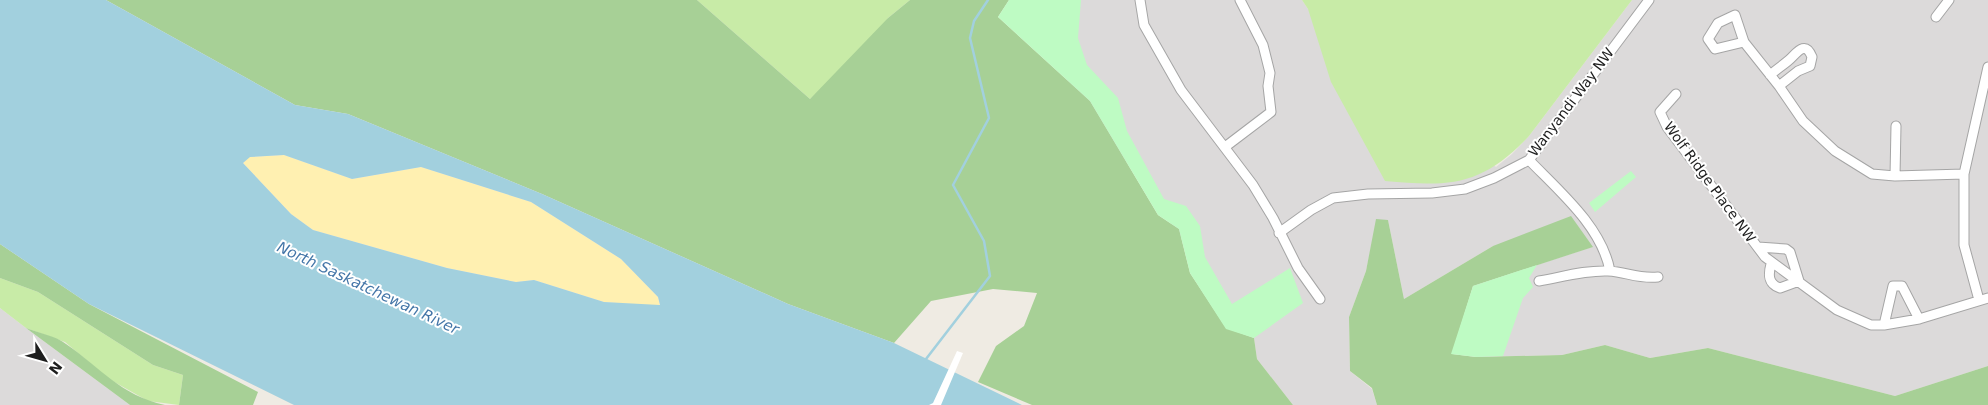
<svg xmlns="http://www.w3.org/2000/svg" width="1988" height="405" font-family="'DejaVu Sans',sans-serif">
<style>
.residential{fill:#dcdada}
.grass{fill:#c8eba7}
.forest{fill:#a7d096}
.sand{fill:#fff0b1}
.park{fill:#befbc3}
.water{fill:#a2d0de;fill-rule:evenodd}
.pier{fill:#fff}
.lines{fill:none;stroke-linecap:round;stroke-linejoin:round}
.stream{stroke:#a2d0de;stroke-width:2.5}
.minor-casing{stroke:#a5a5a5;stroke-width:11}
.minor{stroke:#fff;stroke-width:9}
.labels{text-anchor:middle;stroke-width:4;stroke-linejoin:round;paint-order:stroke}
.street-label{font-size:14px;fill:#1e1e1e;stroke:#fff}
.water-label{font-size:15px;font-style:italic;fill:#4476a8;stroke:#fff}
</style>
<rect width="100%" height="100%" fill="#efebe3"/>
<path class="residential" d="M1009 0H1302L1308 9 1496 167 1512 154 1529 136 1632 0H1988V366L1895 396 1708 348 1650 358 1605 345 1562 355 1476 357 1473 286 1592 247 1493 246 1404 299 1388 220H1377L1366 271 1349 317 1350 371 1372 389 1377 405H1293L1257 359 1254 338Z
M0 308 26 328 130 405H0Z"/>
<path class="grass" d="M697 0H910L888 18 871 45 810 99Z
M1302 0H1632L1529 136C1482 186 1450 187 1385 181L1331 82 1308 9Z
M0 278 38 292 153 365 183 375 179 405 148 401 109 379 65 342 26 328 0 308Z"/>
<path class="forest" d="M106 0H697L810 99 888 18 910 0H1009L998 17 1090 101 1158 215 1179 229 1190 273 1226 328 1254 338 1257 359 1293 405H1032L978 382 996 346 1024 326 1037 293 993 289 931 301 894 343 788 304 542 194 348 114 295 105Z
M1571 216 1593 247 1473 286 1452 354 1476 357 1562 355 1605 345 1650 358 1708 348 1895 396 1988 366V405H1377L1372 388 1350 371 1349 317 1366 271 1376 219 1388 220 1404 299 1493 246Z
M0 244 89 304 258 392 253 405H179L183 375 153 365 38 292 0 278Z
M26 328C39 333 56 336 66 344 101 368 120 395 165 405H130Z"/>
<path class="sand" d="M284 155 352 179 421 167 531 202 621 259 658 297 660 306 604 302 534 280 516 282 447 268 313 230 291 214 243 163 249 157Z"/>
<path class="park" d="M1009 0H1081L1078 38 1087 65 1118 98 1127 131 1164 199 1186 206 1200 226 1205 257 1232 304 1290 268 1303 303 1254 338 1226 329 1190 273 1179 229 1158 215 1090 101 998 17Z
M1631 171 1636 177 1595 212 1589 203Z
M1537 265 1529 278 1533 287 1523 298 1503 356 1476 357 1451 354 1473 286Z"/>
<path class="water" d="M0 0H106L295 105 348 114 542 194 788 304 894 343 1022 405H294L89 304 0 244ZM284 155 352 179 421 167 531 202 621 259 658 297 660 305 604 302 534 280 516 282 447 268 313 230 291 214 243 163 250 157Z"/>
<path class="pier" d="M957 351 963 353 941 405H929L933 403Z"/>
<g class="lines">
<path class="stream" d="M926 359 990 276 984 241 953 185 989 118 970 38 974 21 988 0"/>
<g class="minor-casing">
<path id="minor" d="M1140 0 1144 25 1181 90 1253 185 1273 218 1298 268 1320 299
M1936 17 1949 0
M1744 42 1715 49 1708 39 1718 23 1735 15 1744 42 1779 86 1803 121 1835 151 1872 174 1895 176 1964 174
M1770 75C1776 70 1783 65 1789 60 1796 54 1805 39 1812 57L1810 66 1798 71 1779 86
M1676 94 1660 112 1667 127 1765 257 1837 310 1871 325H1884L1919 319 1988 298
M1225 147 1271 112 1268 86 1270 73 1263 45 1240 0
M1529 160C1559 191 1602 227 1610 271
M1895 176 1896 126
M1279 233 1311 210 1333 198 1368 194 1432 193 1465 189 1494 178 1529 160 1649 0
M1758 247 1786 249 1790 252 1799 281 1780 288C1768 284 1768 275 1771 264
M1539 281C1562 277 1585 270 1608 271 1627 272 1637 279 1658 277
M1979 300 1964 245V174L1988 67
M1884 325 1893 286H1902L1919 319"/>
</g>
<use href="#minor" class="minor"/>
</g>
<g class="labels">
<g class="street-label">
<text transform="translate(1571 102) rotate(-53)" y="5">Wanyandi Way NW</text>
<text transform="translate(1710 182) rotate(54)" y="5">Wolf Ridge Place NW</text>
</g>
<g class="water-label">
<text transform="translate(368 288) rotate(25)" y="5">North Saskatchewan River</text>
</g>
</g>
<g transform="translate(45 360) rotate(127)" stroke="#ffffff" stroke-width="4" paint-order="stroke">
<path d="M0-4L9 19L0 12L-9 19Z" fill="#1e1e1e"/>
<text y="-8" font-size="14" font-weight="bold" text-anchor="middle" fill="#1e1e1e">N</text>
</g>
</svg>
